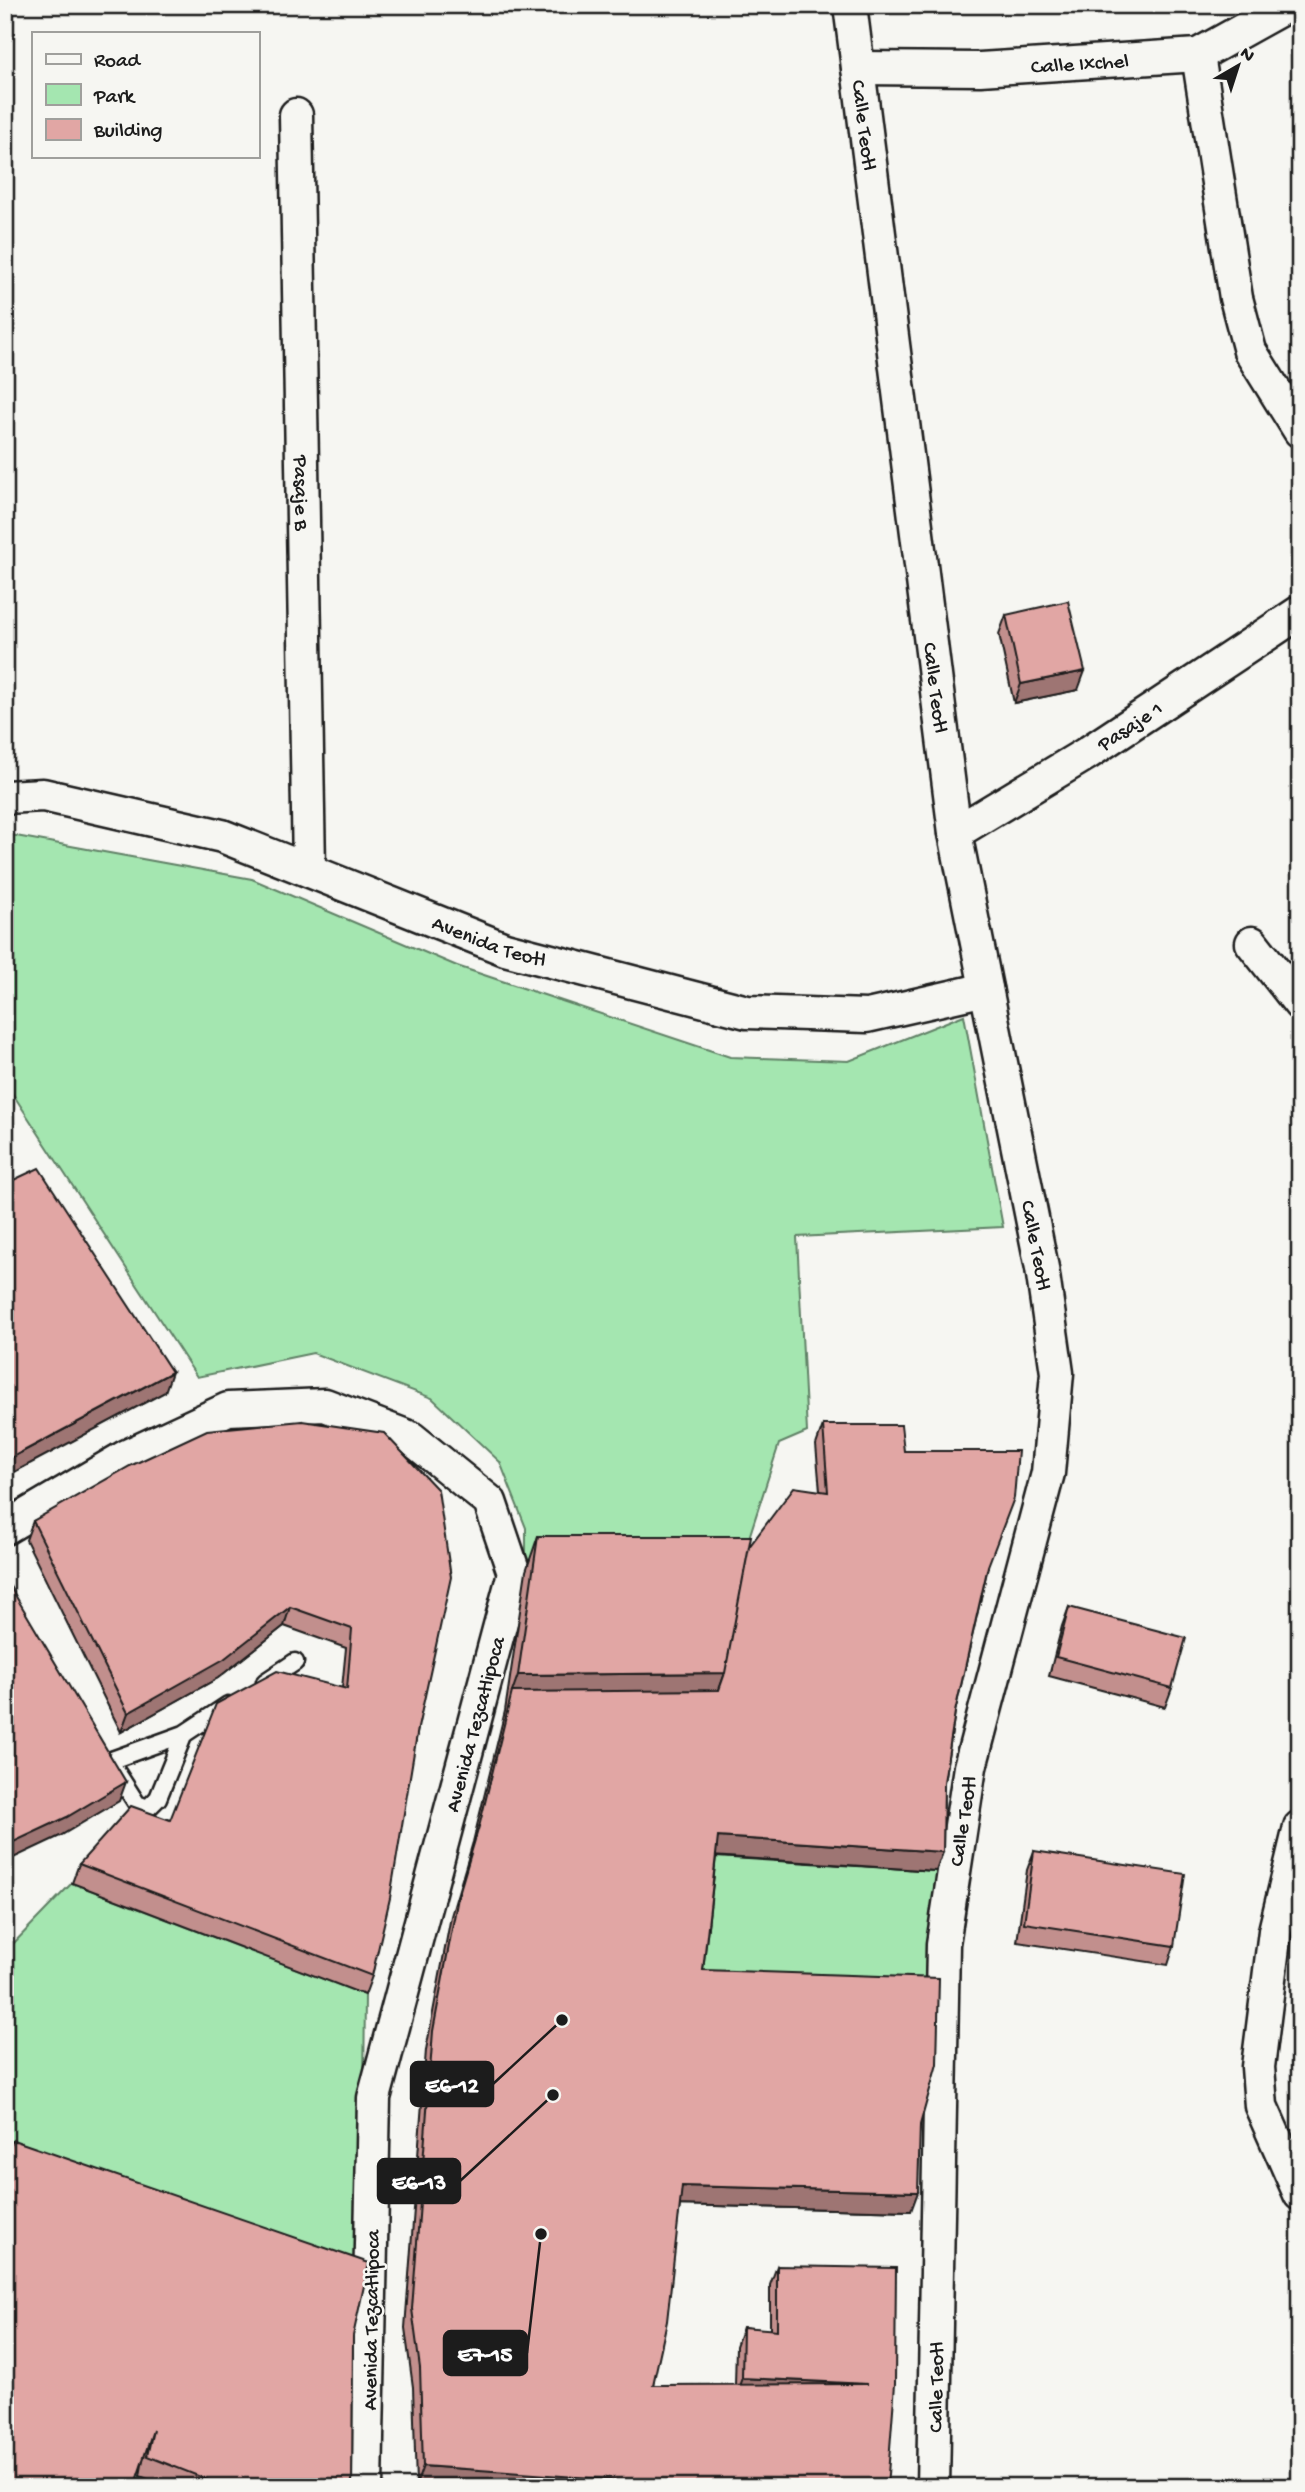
<svg xmlns="http://www.w3.org/2000/svg" width="1305" height="2492" font-family="'Gochi Hand',sans-serif">
<style>
.green{fill:#a4e6b0;stroke:#608166;stroke-width:2}
.lines{fill:none;stroke-linecap:round;stroke-linejoin:round}
.service-casing{stroke:#1c1c1c;stroke-width:21}
.minor-casing{stroke:#1c1c1c;stroke-width:37}
.service{stroke:#f6f6f2;stroke-width:16}
.minor{stroke:#f6f6f2;stroke-width:32}
.wall{fill:#c28f8d;stroke:#1c1c1c;stroke-width:2}
.shaded-wall{fill:#9e7473;stroke:#1c1c1c;stroke-width:2}
.building{fill:#e1a6a4;stroke:#1c1c1c;stroke-width:2}
.labels{text-anchor:middle;stroke-width:5;stroke-linejoin:round;paint-order:stroke}
.street-label{font-size:21px;fill:#1c1c1c;stroke:#f6f6f2}
.leader{fill:none;stroke:#1c1c1c;stroke-width:2.5}
.callout-dot{fill:#1c1c1c;stroke:#f6f6f2;stroke-width:2.5}
.callout{fill:#1c1c1c;stroke:#1c1c1c;stroke-width:2.5}
.callout-label{font-size:23px;text-anchor:middle;font-weight:bold;fill:#fff}
</style>
<rect width="100%" height="100%" fill="#f6f6f2"/>
<filter id="ink" filterUnits="userSpaceOnUse"><feTurbulence type="fractalNoise" baseFrequency=".0143" numOctaves="2"/><feDisplacementMap in="SourceGraphic" scale="14" xChannelSelector="R" yChannelSelector="G"/><feConvolveMatrix kernelMatrix="1 2 1 2 8 2 1 2 1" color-interpolation-filters="sRGB"/></filter>
<g filter="url(#ink)">
<path class="green" d="M5 834 252 879 457 966 730 1057 849 1061 964 1015 1003 1227 797 1237 807 1432 779 1444 738 1572 526 1571V1528L500 1462 432 1398 313 1353 197 1377 5 1082Z
M711 1856 936 1871 932 1997 696 1990Z
M72 1883 365 1995 362 2282 6 2159 9 1948Z
M140 2476 169 2487H135Z"/>
<g class="lines">
<g class="service-casing">
<path id="service" d="M265 1682 295 1662
M109 1761 184 1734
M114 1768 137 1804 148 1808 158 1798 184 1734 228 1705"/>
</g>
<g class="minor-casing">
<g id="minor">
<path id="s1" d="M850 5 955 833 1042 1268 1057 1373 1048 1473 970 1767 943 1944 933 2487"/>
<path d="M1198 55 1236 298 1250 351 1300 431"/>
<path id="s2" d="M858 68 980 69 1198 55 1288 5"/>
<path id="s3" d="M296 115 309 869"/>
<path id="s4" d="M5 797 43 795 222 836 505 949 747 1012 867 1016 986 989"/>
<path id="s5" d="M955 833 1086 754 1300 612"/>
<path d="M1252 943 1300 1004"/>
<path d="M5 1528 127 1456 228 1409 325 1405 411 1438 490 1502 514 1573 374 2098 366 2487"/>
<path d="M1300 1827 1275 1931 1258 2067 1261 2106 1300 2194"/>
</g>
</g>
<use href="#service" class="service"/>
<use href="#minor" class="minor"/>
</g>
<path class="wall" d="M1006 615 1078 690 1014 703 999 634Z
M302 1421 418 1728 372 1976 365 1995 72 1883 79 1864 170 1820 342 1688 346 1648 284 1626 218 1678 121 1732 26 1540 33 1521Z
M823 1425 904 1451 988 1567 955 1712 944 1782 943 1852 936 1871 716 1857 703 1970 920 2125 911 2211 680 2205 653 2385H735L736 2346 743 2327 770 2330V2285L777 2266 887 2487H440L416 2485 413 2387 405 2328 426 2050 451 1916 473 1842 505 1711 526 1571 538 1536 749 1547 820 1491 816 1445Z
M1069 1607 1172 1688 1165 1707 1049 1676 1062 1626Z
M1034 1851 1174 1946 1168 1965 1017 1942 1027 1870Z
M353 2336 352 2487H169L140 2476 143 2459 5 2487Z"/>
<path class="shaded-wall" d="M1085 671 1078 690 1014 703 1021 684Z
M172 1372 165 1392 5 1477V1461Z
M290 1607 284 1626 218 1678 121 1732 128 1713Z
M725 1673 712 1709 512 1692 518 1675Z
M126 1782 119 1801 60 1836 5 1862V1846Z
M718 1837 943 1852 936 1871 711 1856Z
M682 2186 918 2192 911 2211 675 2205Z
M742 2378 868 2384 735 2397Z
M423 2466 754 2487H440L416 2485Z"/>
<path class="building" d="M1068 601 1085 671 1021 684 1006 615Z
M39 1168 172 1372 5 1461V1184Z
M302 1421 384 1433 438 1490 451 1577 418 1728 390 1898 372 1976 79 1864 131 1806 170 1820 216 1704 277 1671 347 1689 352 1629 290 1607 224 1659 128 1713 33 1521 130 1466 207 1430Z
M823 1425H901L904 1451H1018L1014 1498 988 1566 955 1712 944 1782 943 1852 718 1837 703 1970 939 1978 937 2064 920 2125 918 2192 682 2186 667 2321 653 2385 868 2384 742 2378 743 2327 777 2330V2266L896 2268 895 2384 887 2487H754L645 2482 423 2466 420 2368 412 2309 433 2031 458 1897 480 1823 512 1692 719 1690 725 1673 749 1547 794 1487 828 1492Z
M538 1536H751L725 1673 518 1675Z
M5 1578 126 1782 67 1817 5 1846Z
M1069 1607 1186 1638 1172 1688 1056 1657Z
M1034 1851 1185 1874 1174 1946 1024 1923Z
M13 2140 369 2263 353 2336 352 2487H226L147 2456 153 2430 134 2487H5V2156Z"/>
</g>
<g class="labels">
<g class="street-label">
<text dy="7" stroke="none"><textPath href="#s2" startOffset="222">Calle Ixchel</textPath></text>
<text dy="7" stroke="none"><textPath href="#s1" startOffset="121">Calle Teotl</textPath></text>
<text dy="7" stroke="none"><textPath href="#s3" startOffset="378">Pasaje B</textPath></text>
<text dy="7" stroke="none"><textPath href="#s1" startOffset="688">Calle Teotl</textPath></text>
<text dy="7" stroke="none"><textPath href="#s5" startOffset="205">Pasaje 1</textPath></text>
<text dy="7" stroke="none"><textPath href="#s4" startOffset="509">Avenida Teotl</textPath></text>
<text dy="7" stroke="none"><textPath href="#s1" startOffset="1255">Calle Teotl</textPath></text>
<text transform="translate(474 1724) rotate(-75)" y="7">Avenida Tezcatlipoca</text>
<text transform="translate(962 1821) rotate(-81)" y="7">Calle Teotl</text>
<text transform="translate(370 2320) rotate(-89)" y="7">Avenida Tezcatlipoca</text>
<text transform="translate(935 2387) rotate(-89)" y="7">Calle Teotl</text>
</g>
</g>
<path class="leader" d="M562 2020L493 2084M553 2095L460 2181M541 2234L527 2353"/>
<g class="callout-dot">
<circle cx="562" cy="2020" r="7"/>
<circle cx="553" cy="2095" r="7"/>
<circle cx="541" cy="2234" r="7"/>
</g>
<g class="callout">
<rect x="411" y="2062" width="82" height="44" rx="7"/>
<rect x="378" y="2159" width="82" height="44" rx="7"/>
<rect x="444" y="2331" width="83" height="44" rx="7"/>
</g>
<g class="callout-label">
<text x="452" y="2092">E6-12</text>
<text x="419" y="2189">E6-13</text>
<text x="485" y="2361">E7-15</text>
</g>
<rect width="1305" height="2492" fill="none" stroke="#f6f6f2" stroke-width="28"/>
<rect x="14" y="14" width="1277" height="2464" fill="none" stroke="#1c1c1c" stroke-width="2.5" filter="url(#ink)"/>
<rect x="32" y="32" width="228" height="126" fill="#f6f6f2" stroke="#9f9f9c" stroke-width="2"/>
<rect x="46" y="54" width="35" height="10" fill="#f6f6f2" stroke="#9f9f9c" stroke-width="2"/>
<text x="94" y="66" font-size="21" fill="#1c1c1c">Road</text>
<rect x="46" y="84" width="35" height="21" fill="#a4e6b0" stroke="#9f9f9c" stroke-width="2"/>
<text x="94" y="102" font-size="21" fill="#1c1c1c">Park</text>
<rect x="46" y="119" width="35" height="21" fill="#e1a6a4" stroke="#9f9f9c" stroke-width="2"/>
<text x="94" y="136" font-size="21" fill="#1c1c1c">Building</text>
<g transform="translate(1238 66) rotate(39)" stroke="#f6f6f2" stroke-width="5" paint-order="stroke">
<path d="M0-5L12 26L0 18L-12 26Z" fill="#1c1c1c"/>
<text y="-10" font-size="19" font-weight="bold" text-anchor="middle" fill="#1c1c1c">N</text>
</g>
</svg>
